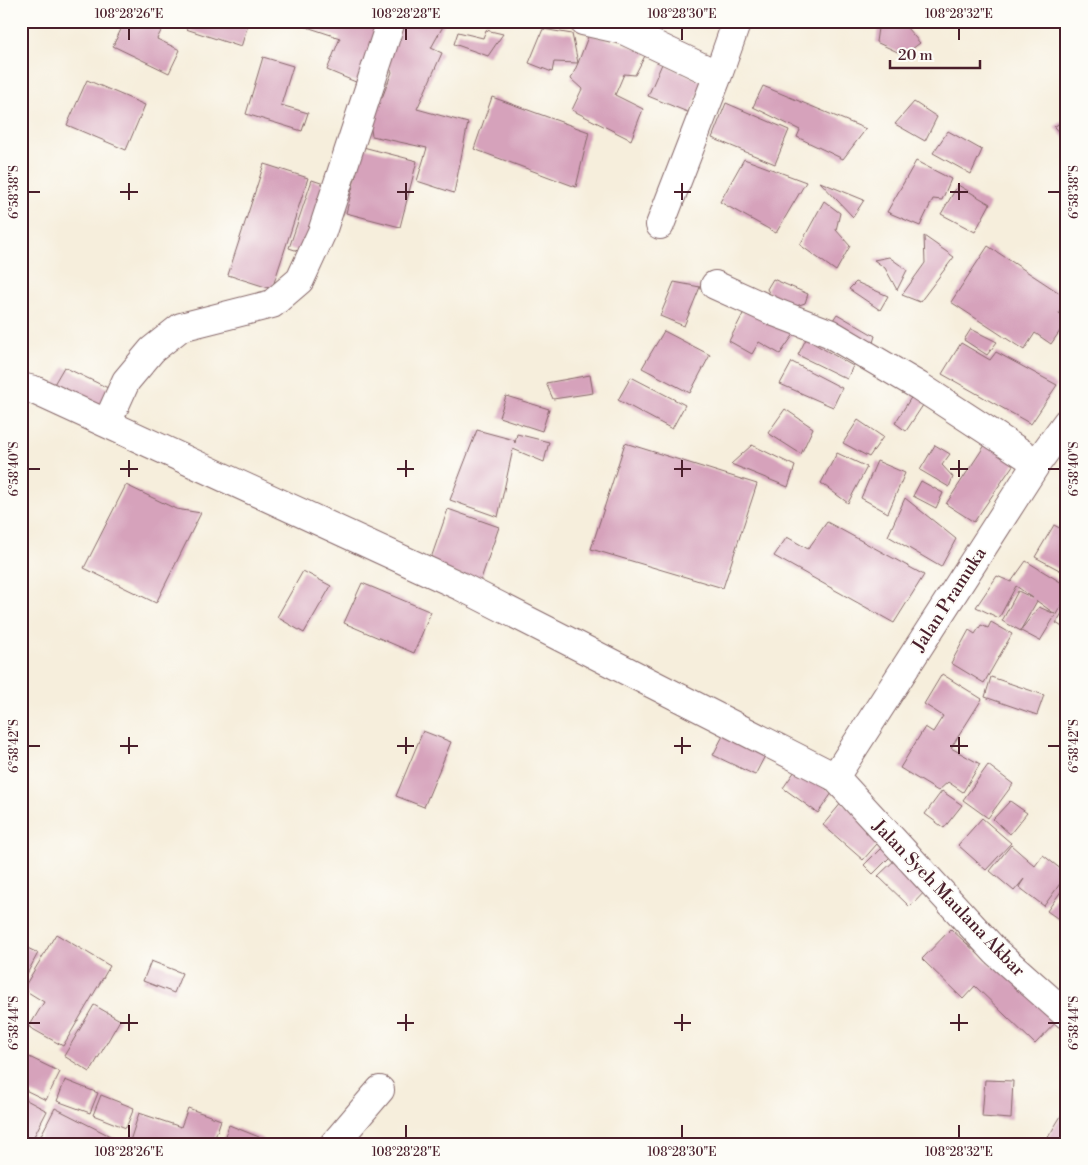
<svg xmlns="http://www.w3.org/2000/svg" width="1088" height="1165" font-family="'Libre Bodoni',serif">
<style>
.building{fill:#d6a2bb;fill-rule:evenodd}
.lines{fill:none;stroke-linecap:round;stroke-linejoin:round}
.street-casing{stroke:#866769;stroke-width:30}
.street{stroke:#fff;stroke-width:28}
.ticks{fill:none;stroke:#4a1f2b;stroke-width:2}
.labels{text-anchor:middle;stroke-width:4;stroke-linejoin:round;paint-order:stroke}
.street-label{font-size:18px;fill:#4a1f2b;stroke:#fdfcf7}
.neatline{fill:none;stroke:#4a1f2b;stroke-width:2}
.ticks-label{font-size:12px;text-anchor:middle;fill:#4a1f2b}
</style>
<rect width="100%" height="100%" fill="#fdfcf7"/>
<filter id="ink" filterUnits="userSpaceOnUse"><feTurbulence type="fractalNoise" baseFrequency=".02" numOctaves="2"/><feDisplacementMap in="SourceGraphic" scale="10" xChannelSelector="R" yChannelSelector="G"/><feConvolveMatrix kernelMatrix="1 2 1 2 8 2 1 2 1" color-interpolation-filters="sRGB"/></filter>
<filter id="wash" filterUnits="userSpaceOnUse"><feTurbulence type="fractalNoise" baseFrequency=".0096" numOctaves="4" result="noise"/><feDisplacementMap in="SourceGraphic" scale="20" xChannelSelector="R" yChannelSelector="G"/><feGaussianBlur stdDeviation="1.12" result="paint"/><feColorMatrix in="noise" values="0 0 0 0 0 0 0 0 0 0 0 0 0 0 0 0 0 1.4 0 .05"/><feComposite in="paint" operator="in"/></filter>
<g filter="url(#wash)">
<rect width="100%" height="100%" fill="#f6eedc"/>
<g id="blocks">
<path class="building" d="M125 21H166L157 39 180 50 169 73 113 46Z
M188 21H249L241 47 186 29Z
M302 21H388L363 85 327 70 340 38 301 25Z
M397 21H446L431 48 442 53 417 109 468 123 454 193 417 181 427 148 372 136 369 118 378 97 382 98 392 72 385 60Z
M879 21H901L920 43 904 55 876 42Z
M543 29 572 34 578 63 589 34 647 52 635 75 624 74 615 95 643 109 631 140 572 110 582 89 571 79 578 63 554 62 552 72 529 63Z
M486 30 503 34 488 56 454 44 458 32 483 38Z
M263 57 293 66 281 105 308 113 302 131 246 114Z
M662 64 703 82 690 113 648 96Z
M87 80 145 105 126 150 67 125Z
M763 86 866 129 843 159 797 137 800 130 753 107Z
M492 97 589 132 576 187 474 149Z
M914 102 937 117 925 141 895 124Z
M726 103 789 130 775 164 712 138Z
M1067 118V141L1054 127Z
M948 131 982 150 971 174 933 153Z
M363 147 417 161 400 227 346 213Z
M744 159 806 182 776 233 720 202Z
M916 161 951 179 942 200 933 199 920 226 887 212Z
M264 164 308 178 272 289 228 275Z
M312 180 330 186 307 254 289 248Z
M820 182 864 200 853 217Z
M958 185 990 204 975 232 941 214Z
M824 201 840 213 836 230 850 246 836 271 800 245Z
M924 236 954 257 920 302 902 295 925 263Z
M988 246 1067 298 1059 313 1067 318V321L1051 344 1035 333 1024 350 951 302Z
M889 257 907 270 897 290 885 268 874 260Z
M773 279 808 294 805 303 779 312 767 289Z
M674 282 700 287 684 326 660 316Z
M856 282 888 296 880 310 849 289Z
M745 310 797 330 780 354 759 342 752 354 729 341Z
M837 314 875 336 871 349 831 323Z
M971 329 997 342 987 355 964 340Z
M664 331 710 355 690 393 642 368Z
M806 339 853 366 847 379 798 355Z
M961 343 990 360 996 352 1057 385 1031 424 942 374Z
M792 362 842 388 833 407 780 384Z
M64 367 108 388 100 406 53 386Z
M590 375 593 393 553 399 546 383Z
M631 377 685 405 672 429 618 400Z
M917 388 929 396 906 431 895 423Z
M506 396 549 409 542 431 499 417Z
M785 409 813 428 801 454 768 433Z
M858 420 883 437 869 457 843 443Z
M477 430 514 440 515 443 517 434 549 442 544 462 513 449 498 517 450 500Z
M989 439 1018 458 974 522 946 504Z
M625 443 757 484 723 588 591 549Z
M752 445 795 466 788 487 731 464Z
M935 445 950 454 942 465 953 477 949 487 920 470Z
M837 453 867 467 848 503 821 483Z
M877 461 905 473 888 513 861 498Z
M921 481 943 493 936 508 913 496Z
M126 485 176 509 201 513 156 603 84 568Z
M905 498 956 539 941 567 888 536Z
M448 509 499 527 480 582 429 564Z
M827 522 924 575 894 623 774 556 787 537 808 549Z
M1054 525 1067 532V574L1035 557Z
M1026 561 1067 586V596L1040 641 1002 621 1018 591 1033 598 1016 586 999 618 976 607 997 576 1011 582ZM1037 601 1055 614 1039 607 1020 631Z
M303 571 331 586 304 633 277 617Z
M362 583 431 612 414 653 344 623Z
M1067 605V630L1056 623Z
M991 622 1012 634 984 683 951 663 969 630 975 634 981 625 988 628Z
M942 674 982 699 951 748 980 764 963 792 948 782 938 791 900 768 925 727 933 732 943 716 924 704Z
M991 677 1044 695 1037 715 985 697Z
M423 731 451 742 424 807 396 796Z
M725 732 767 752 755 775 713 755Z
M988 765 1013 784 988 818 963 800Z
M797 768 832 793 818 813 783 788Z
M942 791 962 805 944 828 925 814Z
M1010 801 1027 813 1010 834 993 819Z
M842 802 883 837 863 860 823 825Z
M982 818 1011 843 986 870 958 845Z
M885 844 894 853 873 874 864 865Z
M1011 845 1035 866 1043 855 1067 874 1044 906 1019 887 1024 879 1014 891 990 871Z
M898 857 929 887 910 907 878 876Z
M1067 883V925L1047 911Z
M951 929 992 967 1001 958 1062 1016 1035 1044 975 986 963 999 922 959Z
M56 934 110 966 63 1046 29 1027 44 1002 23 989Z
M21 945 38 953 21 985Z
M151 961 182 973 174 993 143 981Z
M94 1005 120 1020 90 1072 64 1056Z
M21 1053 60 1072 46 1100 21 1088Z
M65 1080 98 1093 90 1113 57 1101Z
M985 1080 1013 1081 1011 1119 982 1117Z
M101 1095 134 1108 126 1128 93 1115Z
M21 1097 47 1111 30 1144H21Z
M1067 1106V1144H1044Z
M55 1108 116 1139 113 1144H48L39 1139Z
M188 1108 221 1120 213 1144H129L139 1113 181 1127Z
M229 1125 259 1137 271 1144H222Z"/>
</g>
</g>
<g filter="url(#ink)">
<use href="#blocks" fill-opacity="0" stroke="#866769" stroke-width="1"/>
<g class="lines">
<g class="street-casing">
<path id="street" d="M583 21 623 30 718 75 737 21
M660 225 718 75
M715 285 777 313 829 333 919 386 1037 463
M21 387 34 390 460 586 835 777 996 952 1067 1015
M107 423 126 381 152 350 181 327 272 304 300 280 322 232 391 21
M835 777 1037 463 1067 422
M334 1144 380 1090"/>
</g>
<use href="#street" class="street"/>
</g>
</g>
<path class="ticks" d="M129 28V40M406 28V40M682 28V40M959 28V40M129 183V200M406 183V200M682 183V200M959 183V200M28 192H40M120 192H138M397 192H414M674 192H691M950 192H968M1048 192H1060M129 460V477M406 460V477M682 460V477M959 460V477M28 469H40M120 469H138M397 469H414M674 469H691M950 469H968M1048 469H1060M129 737V754M406 737V754M682 737V754M959 737V754M28 746H40M120 746H138M397 746H414M674 746H691M950 746H968M1048 746H1060M129 1014V1031M406 1014V1031M682 1014V1031M959 1014V1031M28 1023H40M120 1023H138M397 1023H414M674 1023H691M950 1023H968M1048 1023H1060M129 1125V1138M406 1125V1138M682 1125V1138M959 1125V1138"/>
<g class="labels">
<g class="street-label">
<text transform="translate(949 599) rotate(-57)" y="6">Jalan Pramuka</text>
<text transform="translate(949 898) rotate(46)" y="6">Jalan Syeh Maulana Akbar</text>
</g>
</g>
<rect width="1088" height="1165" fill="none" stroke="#fdfcf7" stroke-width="55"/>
<path d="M890 60v8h90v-8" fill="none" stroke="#4a1f2b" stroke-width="2.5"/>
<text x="898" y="60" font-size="15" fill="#4a1f2b" stroke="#fdfcf7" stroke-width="4" paint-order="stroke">20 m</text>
<rect x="28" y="28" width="1032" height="1110" class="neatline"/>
<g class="ticks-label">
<text x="129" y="18">108°28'26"E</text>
<text x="406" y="18">108°28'28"E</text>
<text x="682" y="18">108°28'30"E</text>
<text x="959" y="18">108°28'32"E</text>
<text transform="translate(14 192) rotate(-90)" y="4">6°58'38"S</text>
<text transform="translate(1074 192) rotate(-90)" y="4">6°58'38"S</text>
<text transform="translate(14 469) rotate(-90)" y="4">6°58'40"S</text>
<text transform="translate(1074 469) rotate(-90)" y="4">6°58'40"S</text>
<text transform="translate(14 746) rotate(-90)" y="4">6°58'42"S</text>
<text transform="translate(1074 746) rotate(-90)" y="4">6°58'42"S</text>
<text transform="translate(14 1023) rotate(-90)" y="4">6°58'44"S</text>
<text transform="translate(1074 1023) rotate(-90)" y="4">6°58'44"S</text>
<text x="129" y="1156">108°28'26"E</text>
<text x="406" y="1156">108°28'28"E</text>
<text x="682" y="1156">108°28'30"E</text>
<text x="959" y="1156">108°28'32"E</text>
</g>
</svg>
